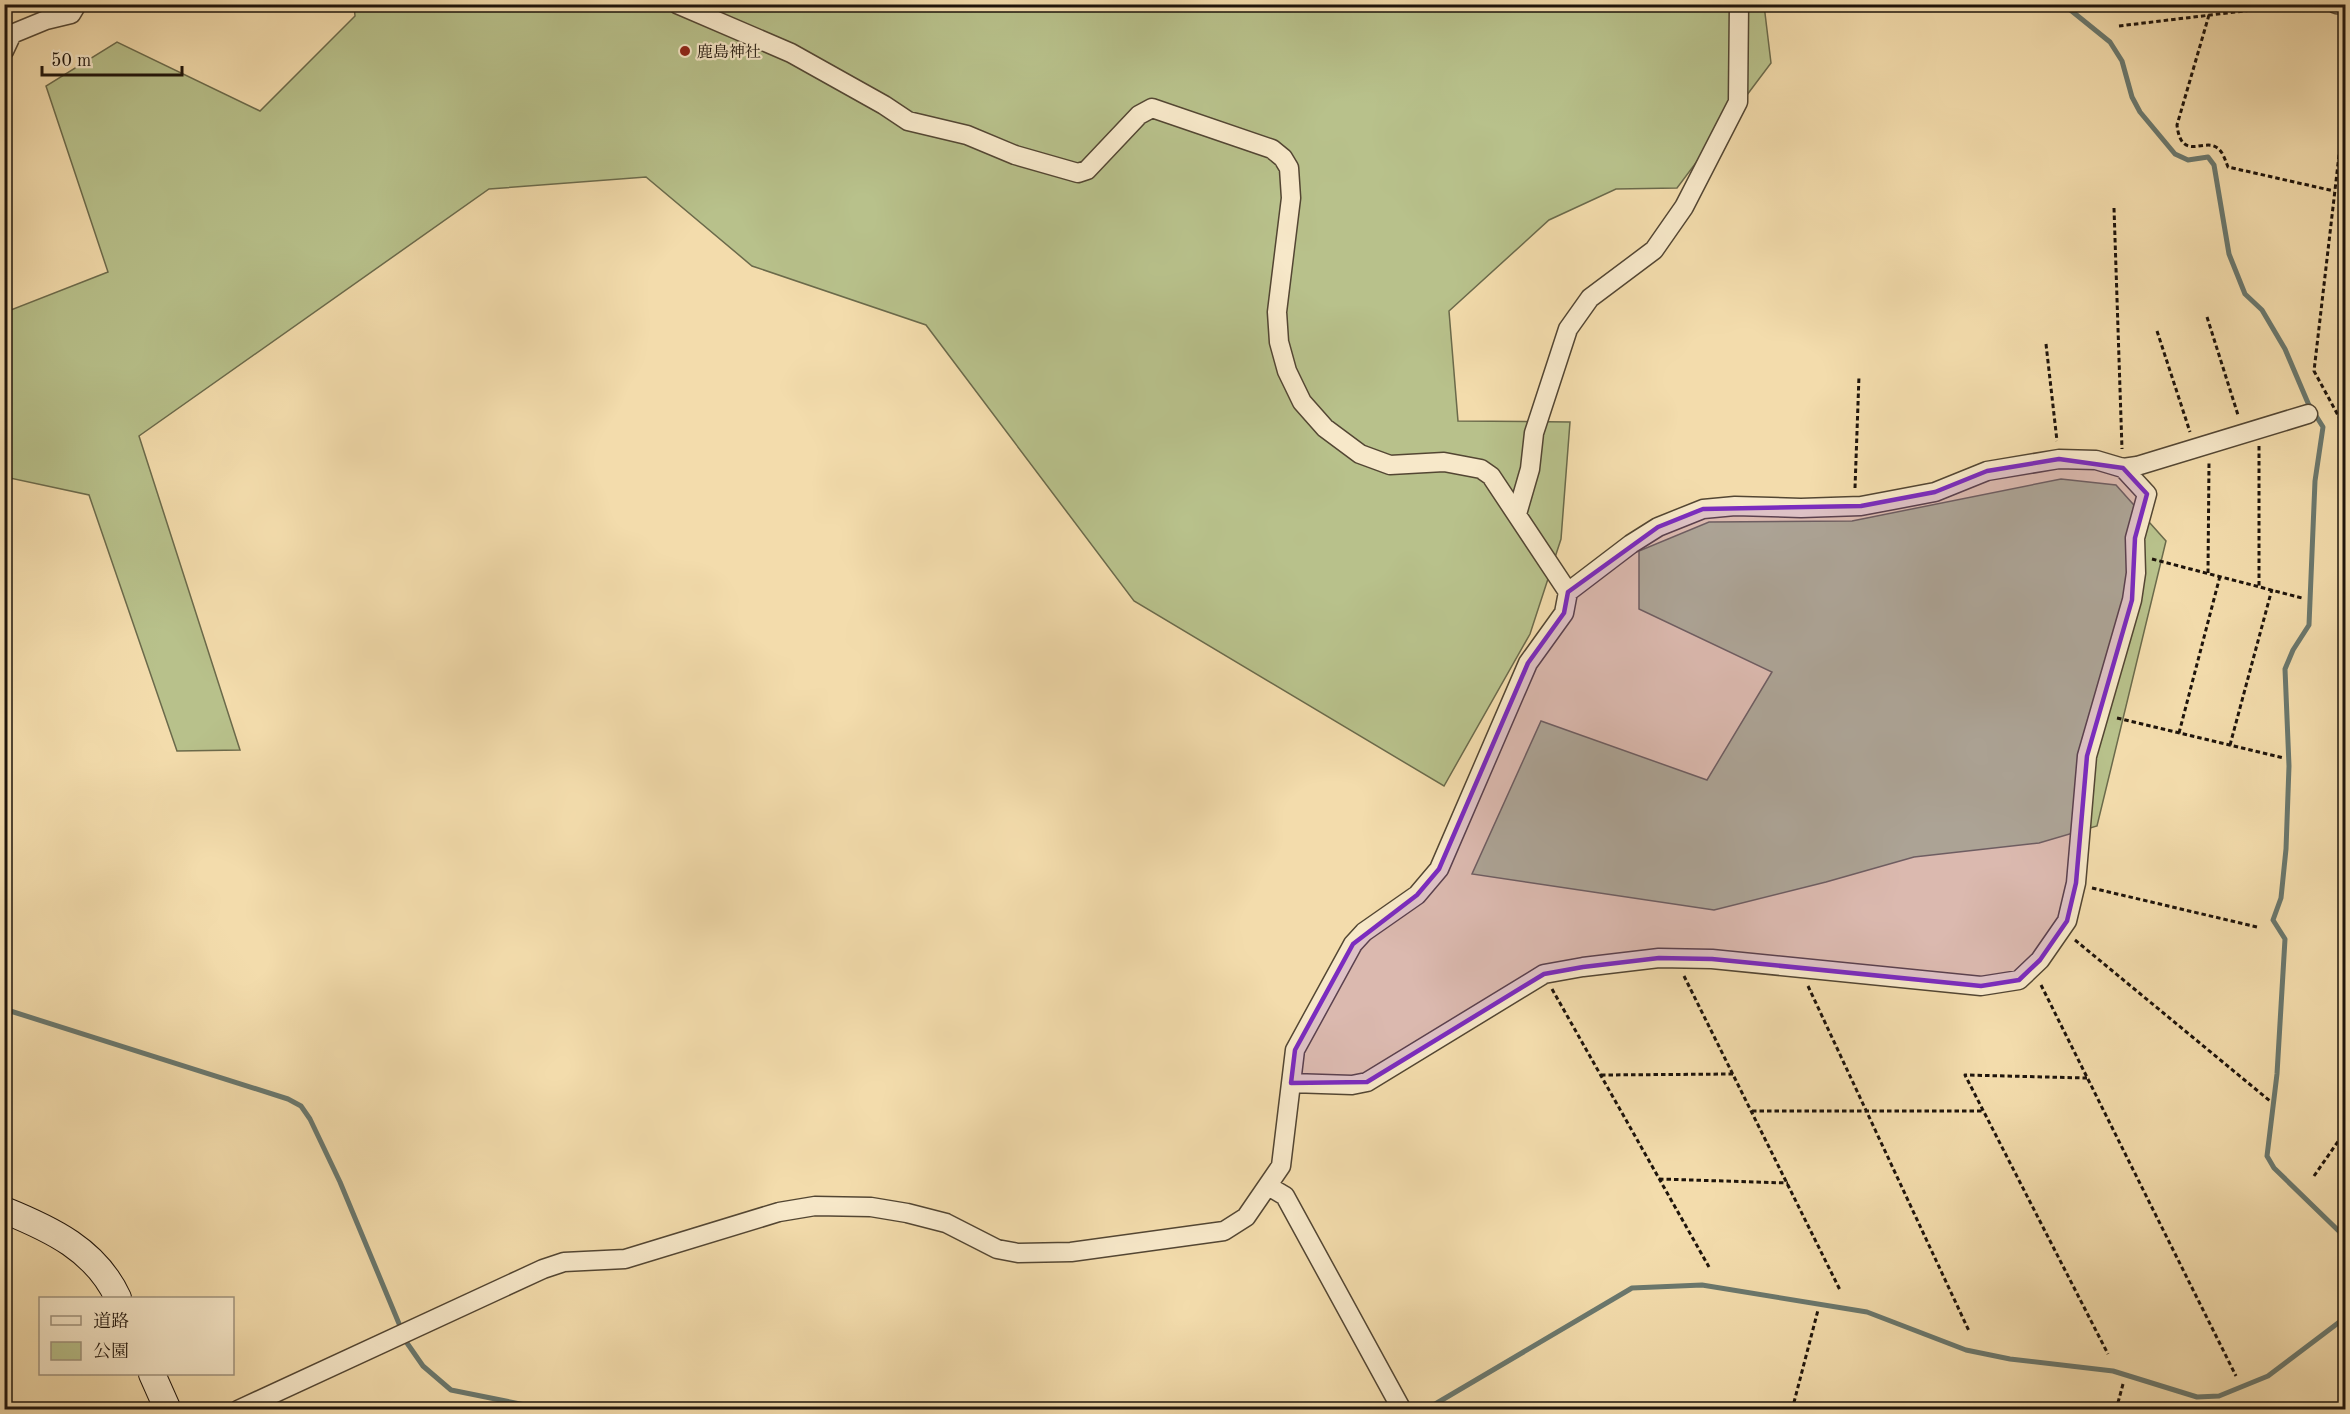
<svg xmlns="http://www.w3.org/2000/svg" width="2350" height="1414" font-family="'Old Standard TT','Noto Serif JP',serif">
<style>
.green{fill:#b8c18b;stroke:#6b6a4b;stroke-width:1.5}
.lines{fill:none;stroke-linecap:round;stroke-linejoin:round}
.stream{stroke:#6a786e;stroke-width:5}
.street-casing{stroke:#534633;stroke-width:21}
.secondary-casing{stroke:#1e140b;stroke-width:28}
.path{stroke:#1e140b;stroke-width:3;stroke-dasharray:4.5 3;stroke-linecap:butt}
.street{stroke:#f7e8c9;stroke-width:18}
.secondary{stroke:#f7e8c9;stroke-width:26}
.marked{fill:#7b2cbf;fill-opacity:0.2;stroke:#7b2cbf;stroke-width:4.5;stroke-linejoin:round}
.poi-dot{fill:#8f2418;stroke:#f7e8c9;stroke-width:2}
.labels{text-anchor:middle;stroke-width:4.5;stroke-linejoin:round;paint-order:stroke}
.poi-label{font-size:16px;fill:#1e140b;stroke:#f7e8c9;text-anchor:start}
</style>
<rect width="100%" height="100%" fill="#f3dcac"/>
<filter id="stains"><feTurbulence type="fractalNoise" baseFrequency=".00333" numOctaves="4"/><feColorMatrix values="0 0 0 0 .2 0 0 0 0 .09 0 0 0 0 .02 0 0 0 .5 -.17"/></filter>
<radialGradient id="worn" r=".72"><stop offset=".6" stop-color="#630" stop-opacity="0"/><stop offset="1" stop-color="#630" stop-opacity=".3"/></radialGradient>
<path class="green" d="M354 5H1764L1771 63 1677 188 1616 189 1549 220 1449 311 1458 421 1570 422 1561 539 1530 634 1444 786 1134 601 926 325 752 266 646 177 489 189 139 436 240 750 177 751 89 495 5 477 4 307 11 310 108 272 46 86 117 42 260 111 355 16Z
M2061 479 2116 485 2166 541 2097 826 2039 843 1914 857 1826 882 1714 910 1472 874 1541 721 1707 780 1772 672 1639 609V551L1709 522 1852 521Z"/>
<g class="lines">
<path class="stream" d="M2063 4 2110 42 2122 61 2132 97 2140 112 2175 154 2188 160 2208 157 2214 165 2229 254 2245 294 2262 310 2285 349 2308 403 2323 427 2315 481 2309 625 2293 650 2285 669 2289 766 2286 849 2281 898 2273 920 2285 939 2277 1074 2267 1156 2274 1168 2346 1238
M4 1009 288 1099 301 1106 310 1119 340 1182 400 1326
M407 1343 423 1366 451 1390 550 1410
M1425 1410 1632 1288 1702 1285 1867 1312 1966 1350 2010 1359 2113 1371 2197 1397 2219 1396 2268 1376 2346 1317"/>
<g class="street-casing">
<path id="street" d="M677 4 791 53 884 105 908 121 967 135 1015 155 1078 173 1087 170 1139 115 1152 108 1272 149 1283 158 1289 168 1291 198 1277 312 1279 342 1287 371 1302 402 1325 428 1360 454 1390 465 1444 462 1481 469 1491 476 1568 592
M2336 4 2346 5
M4 51 12 34 46 20 71 14 77 4
M1517 514 1530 469 1534 433 1568 329 1590 298 1654 250 1684 207 1738 102 1739 4
M1291 1083 1352 1085 1367 1082 1544 974 1583 967 1659 958 1712 959 1981 986 2019 980 2040 960 2067 921 2076 883 2087 756 2132 600 2136 573 2135 538 2147 494 2123 468
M1268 1186 1285 1196 1402 1410
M238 1410 543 1269 564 1262 625 1259 779 1212 815 1206 871 1207 907 1213 946 1223 997 1249 1018 1253 1071 1252 1224 1231 1246 1217 1281 1166 1295 1050 1353 944 1364 932 1417 895 1439 869 1528 663 1564 613 1568 592 1631 544 1658 527 1703 509 1735 506 1801 508 1861 506 1935 492 1987 471 2059 459 2096 460 2123 468 2137 466 2308 414"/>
</g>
<g class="secondary-casing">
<path id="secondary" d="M4 1210C51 1229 96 1250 118 1298
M152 1374 168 1410"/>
</g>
<path class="path" d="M2209 15 2177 125C2181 161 2203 139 2216 147 2223 151 2225 160 2228 167L2334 191
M2119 26 2302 4
M2346 95 2314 371 2346 430
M2114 208 2122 449
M2207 317 2238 415
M2157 331 2190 432
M2046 344 2057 441
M2259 446V586
M1855 488 1859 376
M2152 559 2302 598
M2208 573 2209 462
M2117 718 2284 758
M2179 733 2220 576
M2230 745 2272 589
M2092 888 2257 927
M2075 940 2270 1101
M1684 976 1840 1290
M2041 985 2236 1376
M1808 986 1969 1331
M1552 989 1709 1267
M1601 1075 1733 1074
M2087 1078 1965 1075 2108 1354
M1752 1111H1984
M2314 1176 2346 1130
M1659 1179 1788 1183
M1792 1410 1818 1310
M2116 1410 2123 1384"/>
<use href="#street" class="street"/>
<use href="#secondary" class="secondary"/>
</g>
<path class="marked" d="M2059 459 2123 468 2147 494 2135 538 2132 600 2087 756 2076 883 2067 921 2040 960 2019 980 1981 986 1712 959 1659 958 1583 967 1544 974 1367 1082 1291 1083 1295 1050 1353 944 1417 895 1439 869 1528 663 1564 613 1568 592 1658 527 1703 509 1861 506 1935 492 1987 471Z"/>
<circle class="poi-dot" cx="685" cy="51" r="6"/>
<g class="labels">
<g class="poi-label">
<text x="697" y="57">鹿島神社</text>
</g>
</g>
<rect width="2350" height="1414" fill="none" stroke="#f3dcac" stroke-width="24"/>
<rect x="6" y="6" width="2338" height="1402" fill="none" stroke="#1e140b" stroke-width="3"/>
<rect x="12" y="12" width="2326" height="1390" fill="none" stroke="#1e140b" stroke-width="1.5"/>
<rect x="39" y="1297" width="195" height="78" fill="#f7e8c9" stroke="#a0937d" stroke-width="1.5"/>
<rect x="51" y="1316" width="30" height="9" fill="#f7e8c9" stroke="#a0937d" stroke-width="1.5"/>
<text x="93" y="1327" font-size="18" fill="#1e140b">道路</text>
<rect x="51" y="1342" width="30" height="18" fill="#b8c18b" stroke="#a0937d" stroke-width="1.5"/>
<text x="93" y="1357" font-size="18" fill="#1e140b">公園</text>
<path d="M42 66v9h140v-9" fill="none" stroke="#1e140b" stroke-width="3"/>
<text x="51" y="66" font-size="18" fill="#1e140b" stroke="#f7e8c9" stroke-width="4.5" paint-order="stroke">50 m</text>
<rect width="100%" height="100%" filter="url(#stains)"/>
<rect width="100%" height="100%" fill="url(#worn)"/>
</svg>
